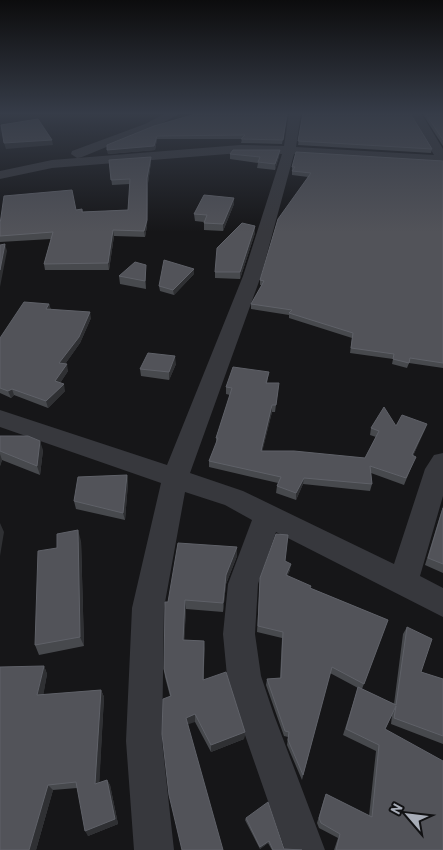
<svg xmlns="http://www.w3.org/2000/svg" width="443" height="850" font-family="Barlow,sans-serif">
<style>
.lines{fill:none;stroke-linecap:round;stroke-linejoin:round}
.minor{fill:#37383d;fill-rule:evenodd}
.wall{fill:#47494d}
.shaded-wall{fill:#2f3033}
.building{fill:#525359;stroke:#5f6168}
</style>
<rect width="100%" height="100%" fill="#161618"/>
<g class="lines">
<path class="minor" d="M166 113H181L153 128 82 157 77 158 71 154 72 151 145 124Z
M289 113H301L296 147 434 155 409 113H421L443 149V164L294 154 261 276 190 473 243 491 394 564 425 469 434 455 443 453V496L420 576 443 588V617L276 532 258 584 255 634 261 676 274 715 325 850H285L238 715 227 676 223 634 228 584 252 520 225 505 185 492 164 608 162 741 174 850H134L126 741 132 608 161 483 0 427V410L167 465 243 276 282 154 240 153 52 168 0 179V171L52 160 240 145 284 146Z"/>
</g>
<path class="wall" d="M288 113 282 144 241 143 242 139H157L155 150 108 154 107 145Z
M303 113 432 149 431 153 298 145Z
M422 113H443V146Z
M280 150 279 156 275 170 257 168 258 163 230 159V154Z
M109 160 151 162 148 183 147 226 145 237 114 236 109 270H45L44 264 51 239 0 242V224L76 210 82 209 83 212 128 210 130 184 112 185Z
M443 161V368L409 363 407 368 392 364 393 359 350 353 352 338 289 318V315L251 309V304L262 285H260V280L308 177 292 175V167Z
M234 198V204L223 231 204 230V222L195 221 194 214Z
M255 226V233L240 279 215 278V272Z
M146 272V289L120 284 119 276Z
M194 274 174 295 160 291 159 286Z
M49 304 51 310 91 318 80 343 65 364 68 371 60 383 65 391 48 408 14 395 11 398 0 393V338Z
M176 364 169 380 141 376 140 369Z
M269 372 267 383 278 390 275 412H272L262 451 365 458 376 437 370 435 371 428 427 424 413 456V463L404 485 371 473 372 484 370 491 303 484 296 500 276 493 277 486 278 483 209 467V461L216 444V438L230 395 226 394V387Z
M0 436 43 450 40 475 2 460 0 466Z
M127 475 128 483 125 520 76 509 74 501Z
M443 502V573L425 565 443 506Z
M81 541 84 646 39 655 35 645 57 548Z
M237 556 226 584 223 612 186 609 184 640 204 641V680L245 732 244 739 211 752 195 722 170 696 165 677 164 669 168 602Z
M285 561 290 570 287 576 310 588 388 620 362 689 394 704 403 634 407 627 421 672 443 679V744L391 724 392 715 385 729 443 850H334L338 838 319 828 317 823 324 799 326 794 369 816 376 751 343 735 358 688 330 673 302 780 287 745 288 737 284 736 266 685 267 679 280 678 282 638 257 632 260 578Z
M44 666 47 674 43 695 101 690 104 697 99 783 107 780 110 785 118 824 88 836 77 788 53 790 36 850Z
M246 818 284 849 302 850H272L268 843 260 849 245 820Z"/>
<path class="shaded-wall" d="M157 136V139L155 150 108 154 107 150Z
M52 140 53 145 6 149 4 143Z
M280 150 279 156 275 170V164Z
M151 157V162L148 183 147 226 145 237 144 231 147 178Z
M234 198V204L223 231V224Z
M255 226V233L240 279V272Z
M113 230 114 236 109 270 108 263Z
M5 244 7 251 0 287V270Z
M146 265V289L145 281Z
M194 269V274L174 295 173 290Z
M49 304 51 310 46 309Z
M90 312 91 318 80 343 61 370 59 363Z
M175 356 176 364 169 380V372Z
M67 364 68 371 57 388 55 381Z
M64 384 65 391 48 408 46 401Z
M12 389 14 395 11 398 8 391Z
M272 405V412L261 457V451Z
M427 424 425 430 410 462 412 455Z
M40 441 43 450 40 475 37 466Z
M0 454 2 460 0 466Z
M127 475 128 483 125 520 123 513Z
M304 478 303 484 296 500V493Z
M0 523 4 532 0 556Z
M78 530 81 541 84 646 80 637Z
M237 547V556L226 584 223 612V603L226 575Z
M291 564 290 570 285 582 286 575Z
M185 600 186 609 184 649 183 640Z
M204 641 205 649 203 688V680Z
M44 666 47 674 42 703 37 695Z
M101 690 104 697 99 790 95 784Z
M195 714V722L186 725V718Z
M245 732 244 739 211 752V745Z
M107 780 110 785 118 824 88 836 85 831Z
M48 785 53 790 36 850H29Z
M269 841 268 843 260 849V847Z"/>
<path class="building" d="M199 113H287L283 140 241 139 245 135 157 136 154 146 107 150V145L154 126Z
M303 113H410L432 149 298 141Z
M425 113H443V140Z
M38 119 52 140 4 143 1 125Z
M233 150H280L275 164 258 162 260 157 230 154Z
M296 152 443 161V363L410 358 409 363 393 359 394 354 351 348 353 333 289 313 292 310 251 304 264 281 260 280 278 219 311 173 292 171 295 167H292Z
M151 157 147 178V220L144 231 113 230 108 263 44 264 53 232 0 236V224L4 196 72 190 76 210 82 209V212L128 210 130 179 111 180 109 160Z
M204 195 234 198 223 224 204 223 207 215 194 214Z
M242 223 255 226 240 272H215L217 248Z
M5 244 0 270V245Z
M164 260 194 269 173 290 159 286Z
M135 262 146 265 145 281 119 276Z
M24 302 49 304 46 309 90 312 79 337 59 363 67 364 55 381 64 384 46 401 12 389 8 391 0 388V338Z
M148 353 175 356 169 372 140 369Z
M233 367 269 372 266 383H279L276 405H272L261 451H294L365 458 379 431 371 428 384 407 396 426 402 415 427 424 412 455 416 457 406 478 370 466 372 484 304 478 296 493 277 486 281 477 209 461 218 438H216L232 388 226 387Z
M0 436H28L40 441 37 466 0 451Z
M127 475 123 513 74 501 78 477Z
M443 508V564L428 558Z
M78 530 80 637 35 645 38 551 57 548V534Z
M276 534 288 535 285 561 291 564 286 575 311 586 310 588 388 620 364 684 332 667 303 775 288 740 289 732 285 731 267 679 281 678 283 632 258 626 260 578Z
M178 543 237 547 226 575 223 603 185 600 183 640 204 641 203 680 226 672 245 732 211 745 195 714 186 718 223 850H182L169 795 162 734 163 699 171 696 164 669 165 602H168Z
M407 627 432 639 421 672 443 679V736L394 718 396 706 385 729 443 761V850H336L340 834 321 823 319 818 326 794 372 817 379 745 346 729 358 687 396 705Z
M44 666 37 695 101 690 95 784 107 780 115 819 85 831 76 782 48 785 29 850H0V667Z
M268 802 284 849 302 850H273L269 841 260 847 246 818Z"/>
<linearGradient id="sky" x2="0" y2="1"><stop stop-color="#0c0c0d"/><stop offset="0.49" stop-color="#363c48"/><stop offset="1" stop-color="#363c48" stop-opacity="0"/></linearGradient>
<rect width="443" height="232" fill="url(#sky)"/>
<g transform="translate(408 815) rotate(298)" stroke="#111113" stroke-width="4" paint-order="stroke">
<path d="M0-4L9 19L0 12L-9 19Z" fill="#a8adb8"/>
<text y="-8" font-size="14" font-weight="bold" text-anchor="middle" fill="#a8adb8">N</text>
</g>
</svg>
